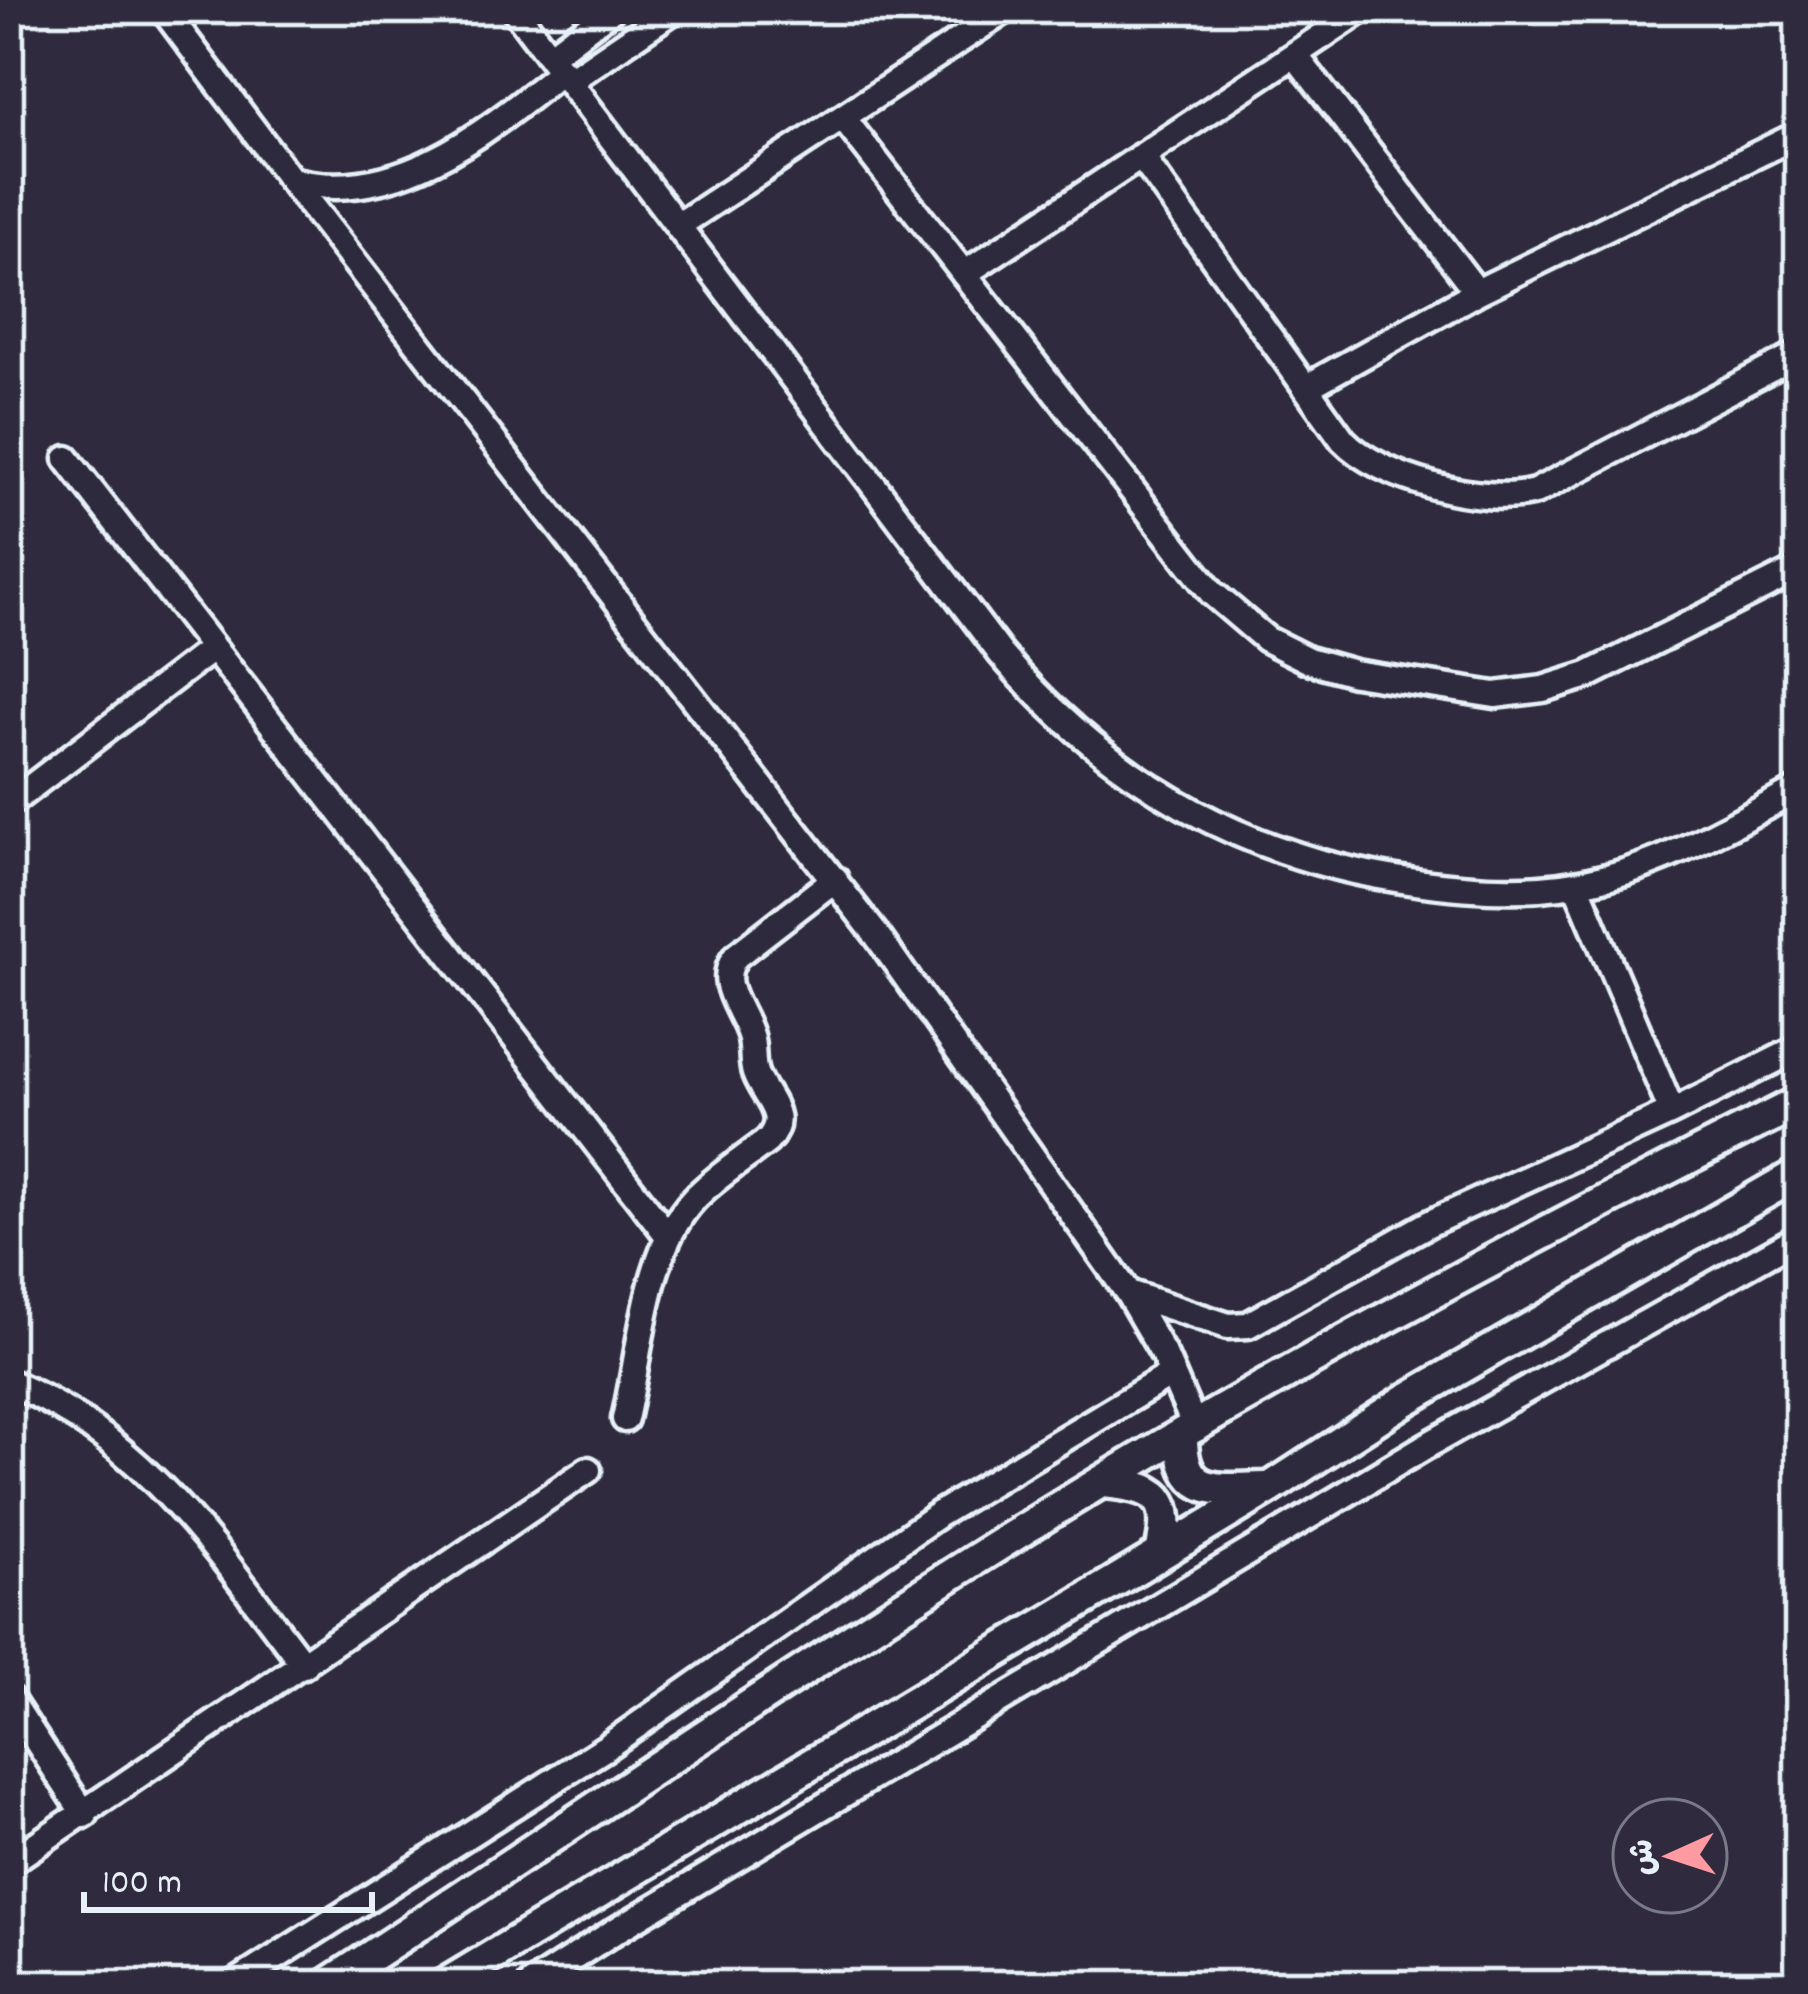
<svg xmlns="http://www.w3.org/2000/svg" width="1808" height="1994" font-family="Dekko,'Playpen Sans Arabic',sans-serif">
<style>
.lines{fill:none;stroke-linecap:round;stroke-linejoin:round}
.minor-casing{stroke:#e8f1f8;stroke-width:33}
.major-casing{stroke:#e8f1f8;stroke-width:39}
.minor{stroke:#2f2a3d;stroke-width:24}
.major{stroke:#2f2a3d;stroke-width:30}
</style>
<rect width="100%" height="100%" fill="#2f2a3d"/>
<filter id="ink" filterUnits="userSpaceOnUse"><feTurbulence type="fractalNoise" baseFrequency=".00833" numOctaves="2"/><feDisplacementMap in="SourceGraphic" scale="24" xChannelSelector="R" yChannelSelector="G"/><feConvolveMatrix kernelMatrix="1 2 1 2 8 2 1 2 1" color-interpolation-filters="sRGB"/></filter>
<g filter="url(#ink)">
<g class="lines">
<g class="minor-casing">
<path id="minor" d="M163 9 291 180 878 937 1128 1293 1165 1357 1196 1429
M514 9 1001 654C1110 782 1249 860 1416 882 1481 891 1543 894 1607 877 1675 860 1737 821 1799 789
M1295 55 1477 292
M550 56 612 9
M569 81 675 9
M843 118 1212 593 1266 639 1308 660 1354 673 1495 695 1543 689 1588 675 1799 569
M1141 156 1343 440C1380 479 1483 506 1535 492L1799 354
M291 180C395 208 486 132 562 71
M679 225 1007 9
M964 274 1363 9
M1307 387 1477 292 1799 134
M67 459 668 1236
M9 804 212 649
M1576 884 1672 1112
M1128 1293 1228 1326 1248 1325 1428 1224 1672 1112 1799 1048
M9 1382C146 1439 217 1552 304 1665
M625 1419C641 1351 645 1251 694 1199 715 1177 743 1160 767 1141 791 1115 764 1099 755 1073 751 1061 754 1048 750 1035 742 1008 715 983 736 956L835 879
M9 1698 85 1815
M9 1863 588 1470
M232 1985 605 1748 939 1514 1171 1374
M531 1985 615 1931 1426 1446 1799 1237"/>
</g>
<g class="major-casing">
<path id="major" d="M1182 1437C1182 1498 1218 1489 1265 1488
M1104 1482C1158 1487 1174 1497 1161 1553
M327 1985C568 1828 806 1664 1050 1513 1293 1363 1545 1230 1799 1102
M444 1985 1270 1488 1404 1401 1799 1173"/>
</g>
<use href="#minor" class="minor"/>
<use href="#major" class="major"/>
</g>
</g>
<rect width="1808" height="1994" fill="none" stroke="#2f2a3d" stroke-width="48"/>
<rect x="24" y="24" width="1760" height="1946" fill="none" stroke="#e8f1f8" stroke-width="4.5" filter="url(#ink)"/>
<g transform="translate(1670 1856) rotate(267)"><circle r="57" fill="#2f2a3d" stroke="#797a88" stroke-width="3"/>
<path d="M0-9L21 45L0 30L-21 45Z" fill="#ff9aa2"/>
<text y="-18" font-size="33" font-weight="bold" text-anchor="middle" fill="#e8f1f8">ش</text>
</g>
<path d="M84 1892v18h288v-18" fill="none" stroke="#e8f1f8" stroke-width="6"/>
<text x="102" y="1892" font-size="36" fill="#e8f1f8" stroke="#2f2a3d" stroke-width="9" paint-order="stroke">100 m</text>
</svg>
